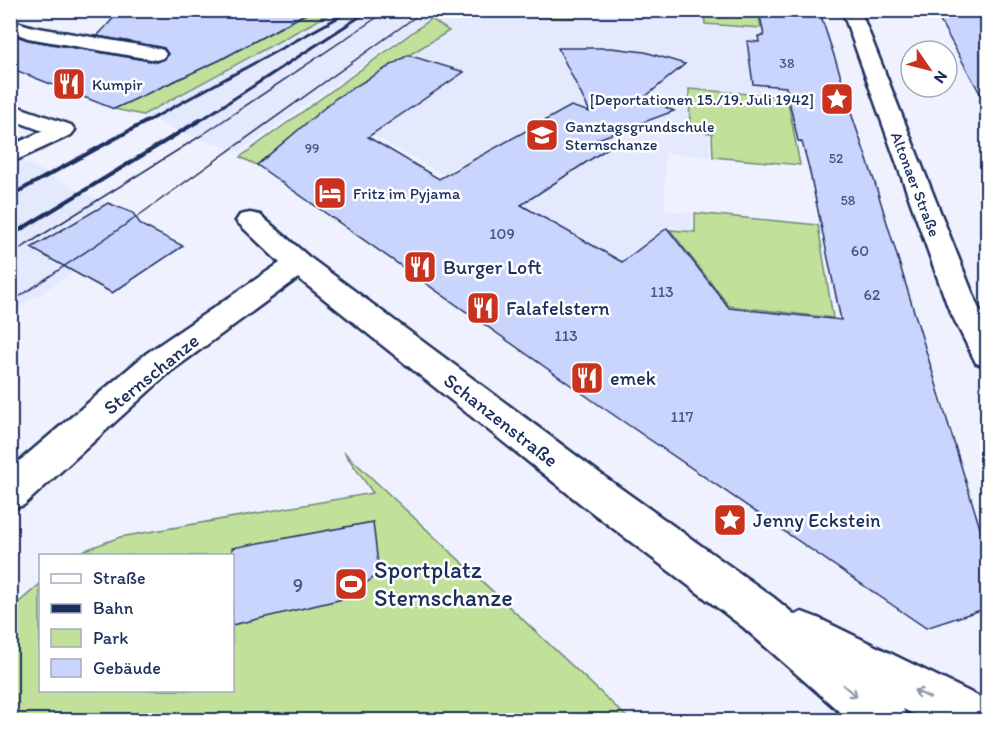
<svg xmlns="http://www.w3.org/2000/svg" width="998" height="731" font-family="Itim,sans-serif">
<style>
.built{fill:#e4e9fe}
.green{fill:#c1e099;stroke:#6e887c;stroke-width:1.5}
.building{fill:#cad5fd;stroke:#1b2f5e;stroke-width:1.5}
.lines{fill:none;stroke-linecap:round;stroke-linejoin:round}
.minor-casing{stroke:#1b2f5e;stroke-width:5}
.major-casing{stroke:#1b2f5e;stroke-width:5}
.minor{fill:#fff;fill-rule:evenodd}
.major{fill:#fff;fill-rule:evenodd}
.tram{stroke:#1b2f5e;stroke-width:1.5}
.rail-far1{stroke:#1b2f5e;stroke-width:3}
.rail{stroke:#1b2f5e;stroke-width:4}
.oneway{stroke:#8d97ae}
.labels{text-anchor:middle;stroke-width:5;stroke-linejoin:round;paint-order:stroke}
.far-number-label{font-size:14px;fill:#475886}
.far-poi-label{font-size:16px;fill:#1b2f5e;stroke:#fff;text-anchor:start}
.far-street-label{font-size:16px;fill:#1b2f5e;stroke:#fff}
.number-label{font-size:16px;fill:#475886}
.poi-label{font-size:20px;fill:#1b2f5e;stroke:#fff;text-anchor:start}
.street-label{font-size:20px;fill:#1b2f5e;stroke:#fff}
.near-number-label{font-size:20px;fill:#475886}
.near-poi-label{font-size:24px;fill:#1b2f5e;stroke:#fff;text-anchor:start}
</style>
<rect width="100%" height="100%" fill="#eff2fe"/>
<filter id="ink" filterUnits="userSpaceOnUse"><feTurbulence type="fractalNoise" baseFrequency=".0167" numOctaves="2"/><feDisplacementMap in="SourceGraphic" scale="12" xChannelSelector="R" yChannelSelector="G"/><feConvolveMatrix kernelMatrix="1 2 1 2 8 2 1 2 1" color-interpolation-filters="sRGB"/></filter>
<g filter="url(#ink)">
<path class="built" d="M702 10 705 25 826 33 849 101 689 88 688 130 709 133 710 157 665 153V210L692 213V230L665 227 621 261 508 198 478 203 388 257 372 244 468 189 357 126 336 99 448 31 431 19 445 11Z
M337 11H440L239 152 175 130 145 115Z
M10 156 37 168 94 198 133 213 141 225 183 246 112 293 74 272 11 313Z"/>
<path class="green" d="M312 11H335L143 115 114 109 220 60Z
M574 11V18L505 17 506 11Z
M704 11H758L761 28 705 24Z
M431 19 449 31 336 99 257 165 240 157Z
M689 89 787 97 800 165 713 157 712 133 690 131Z
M695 213 818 225 833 318 729 306 670 230 695 232Z
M344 452 630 720H11L10 610 40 584V690H232V556L72 555 120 537 373 493Z"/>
<path class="building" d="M121 10H312L220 60 114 109 10 68V34L28 40 156 62 165 59 168 54 164 48 97 36Z
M759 10H819L849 101H847L874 180 987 551V608L926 628 602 407 257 165 336 98 408 55 464 72 368 137 439 179 571 106 590 112 558 48H611L645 52 685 64 645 97 674 111 579 146 608 148 521 205 622 262 667 228 729 308 841 320 809 168 802 142 798 141 786 87 753 84 747 41 759 42 758 36H764Z
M934 10H987V106Z
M108 203 133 213 141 225 183 246 112 293 31 248Z
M373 522 379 573 347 598 232 625V548Z"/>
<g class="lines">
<g class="minor-casing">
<path id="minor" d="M10 20 33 27 156 48 163 50 166 54 163 58 156 60 28 38 10 31Z
M10 104 71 125 75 130 71 135 10 163V146L43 131 10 119Z
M250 213 260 215 309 257 609 480 773 597 795 615 802 612 818 618 988 701V720H926L903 709 908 720H849L743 627 581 504 298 278 171 371 24 505 10 509V469L147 353 280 263 236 221 240 215Z"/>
</g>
<g class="major-casing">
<path id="major" d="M842 10H860L978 307 988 324V367L976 363 948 307Z"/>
</g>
<use href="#minor" class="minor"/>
<use href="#major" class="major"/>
<path class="tram" d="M10 255 202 135 388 10
M10 303 131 221 425 10"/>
<path class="rail-far1" d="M146 122 352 10
M198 122 370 10"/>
<path class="rail" d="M10 196 149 120
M10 236 200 120"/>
</g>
<defs><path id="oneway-shaft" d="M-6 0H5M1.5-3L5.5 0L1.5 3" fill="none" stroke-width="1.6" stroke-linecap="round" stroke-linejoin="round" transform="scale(1.5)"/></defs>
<g class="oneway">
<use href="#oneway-shaft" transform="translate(850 691) rotate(41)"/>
<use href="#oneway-shaft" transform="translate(922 694) rotate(-154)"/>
</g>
</g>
<defs>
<g id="restaurant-square" transform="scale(1.725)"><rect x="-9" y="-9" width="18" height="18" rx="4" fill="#c8321e" stroke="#fff"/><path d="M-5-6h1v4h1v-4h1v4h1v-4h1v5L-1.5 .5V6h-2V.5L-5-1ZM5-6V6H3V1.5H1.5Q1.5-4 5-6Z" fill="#fff"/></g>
<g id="sight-square" transform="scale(1.725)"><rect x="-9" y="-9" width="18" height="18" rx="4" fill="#c8321e" stroke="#fff"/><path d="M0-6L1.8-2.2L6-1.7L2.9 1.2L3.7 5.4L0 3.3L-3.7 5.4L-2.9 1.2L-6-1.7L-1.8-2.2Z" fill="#fff"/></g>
<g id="school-square" transform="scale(1.725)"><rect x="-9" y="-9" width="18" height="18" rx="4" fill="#c8321e" stroke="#fff"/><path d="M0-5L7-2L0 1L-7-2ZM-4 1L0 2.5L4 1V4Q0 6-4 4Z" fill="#fff"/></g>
<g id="hotel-square" transform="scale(1.725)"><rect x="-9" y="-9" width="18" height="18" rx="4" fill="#c8321e" stroke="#fff"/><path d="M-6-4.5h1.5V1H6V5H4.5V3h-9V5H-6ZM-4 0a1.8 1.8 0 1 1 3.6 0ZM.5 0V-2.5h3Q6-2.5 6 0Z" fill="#fff"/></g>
<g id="stadium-square" transform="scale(1.725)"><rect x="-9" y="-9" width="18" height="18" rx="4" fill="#c8321e" stroke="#fff"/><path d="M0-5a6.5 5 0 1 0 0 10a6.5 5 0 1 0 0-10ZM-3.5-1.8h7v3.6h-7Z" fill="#fff"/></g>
</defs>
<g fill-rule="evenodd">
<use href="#restaurant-square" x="69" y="84"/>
<use href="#sight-square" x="837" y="99"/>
<use href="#school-square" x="542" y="135"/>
<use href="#hotel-square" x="330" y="193"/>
<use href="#restaurant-square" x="420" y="267"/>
<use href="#restaurant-square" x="483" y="308"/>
<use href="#restaurant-square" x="587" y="378"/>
<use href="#sight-square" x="730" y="520"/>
<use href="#stadium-square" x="351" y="584"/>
</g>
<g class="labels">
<g class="far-number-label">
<text x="787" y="68">38</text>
<text x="312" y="153">99</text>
<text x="836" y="163">52</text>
<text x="848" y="205">58</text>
</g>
<g class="far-poi-label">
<text x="92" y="90">Kumpir</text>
<text x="814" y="105" text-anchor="end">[Deportationen 15./19. Juli 1942]</text>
<text x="565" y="132">Ganztagsgrundschule<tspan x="565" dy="18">Sternschanze</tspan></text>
<text x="353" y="199">Fritz im Pyjama</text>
</g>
<g class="far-street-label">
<text transform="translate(916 184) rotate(69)" y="6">Altonaer Straße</text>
</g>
<g class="number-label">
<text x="502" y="239">109</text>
<text x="860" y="256">60</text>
<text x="662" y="297">113</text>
<text x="872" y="300">62</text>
<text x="566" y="341">113</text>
<text x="682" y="422">117</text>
</g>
<g class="poi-label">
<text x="443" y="274">Burger Loft</text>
<text x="506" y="315">Falafelstern</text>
<text x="610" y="385">emek</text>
<text x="753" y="527">Jenny Eckstein</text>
</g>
<g class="street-label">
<text transform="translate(151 374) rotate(-39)" y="7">Sternschanze</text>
<text transform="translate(501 420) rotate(38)" y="7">Schanzenstraße</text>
</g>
<g class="near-number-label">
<text x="298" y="592">9</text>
</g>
<g class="near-poi-label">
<text x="374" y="578">Sportplatz<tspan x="374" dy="28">Sternschanze</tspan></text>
</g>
</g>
<rect width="998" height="731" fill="none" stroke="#fff" stroke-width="36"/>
<rect x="18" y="18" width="962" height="695" fill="none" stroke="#1b2f5e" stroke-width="2" filter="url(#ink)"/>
<rect x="39" y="554" width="195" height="138" fill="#ffffff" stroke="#a4acbf" stroke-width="1.5"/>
<rect x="51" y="574" width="30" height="9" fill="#ffffff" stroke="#a4acbf" stroke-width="1.5"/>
<text x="93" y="584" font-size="18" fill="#1b2f5e">Straße</text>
<rect x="51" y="604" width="30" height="9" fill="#1b2f5e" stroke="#a4acbf" stroke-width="1.5"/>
<text x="93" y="614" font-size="18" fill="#1b2f5e">Bahn</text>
<rect x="51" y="629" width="30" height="18" fill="#c1e099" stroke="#a4acbf" stroke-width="1.5"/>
<text x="93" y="644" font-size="18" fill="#1b2f5e">Park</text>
<rect x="51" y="659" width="30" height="18" fill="#cad5fd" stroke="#a4acbf" stroke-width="1.5"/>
<text x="93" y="674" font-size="18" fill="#1b2f5e">Gebäude</text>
<g transform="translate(929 69) rotate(125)"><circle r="28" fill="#ffffff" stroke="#a4acbf" stroke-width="1.5"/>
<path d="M0-4.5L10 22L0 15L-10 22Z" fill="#c8321e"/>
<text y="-9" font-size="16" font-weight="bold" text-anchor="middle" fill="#1b2f5e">N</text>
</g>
</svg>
